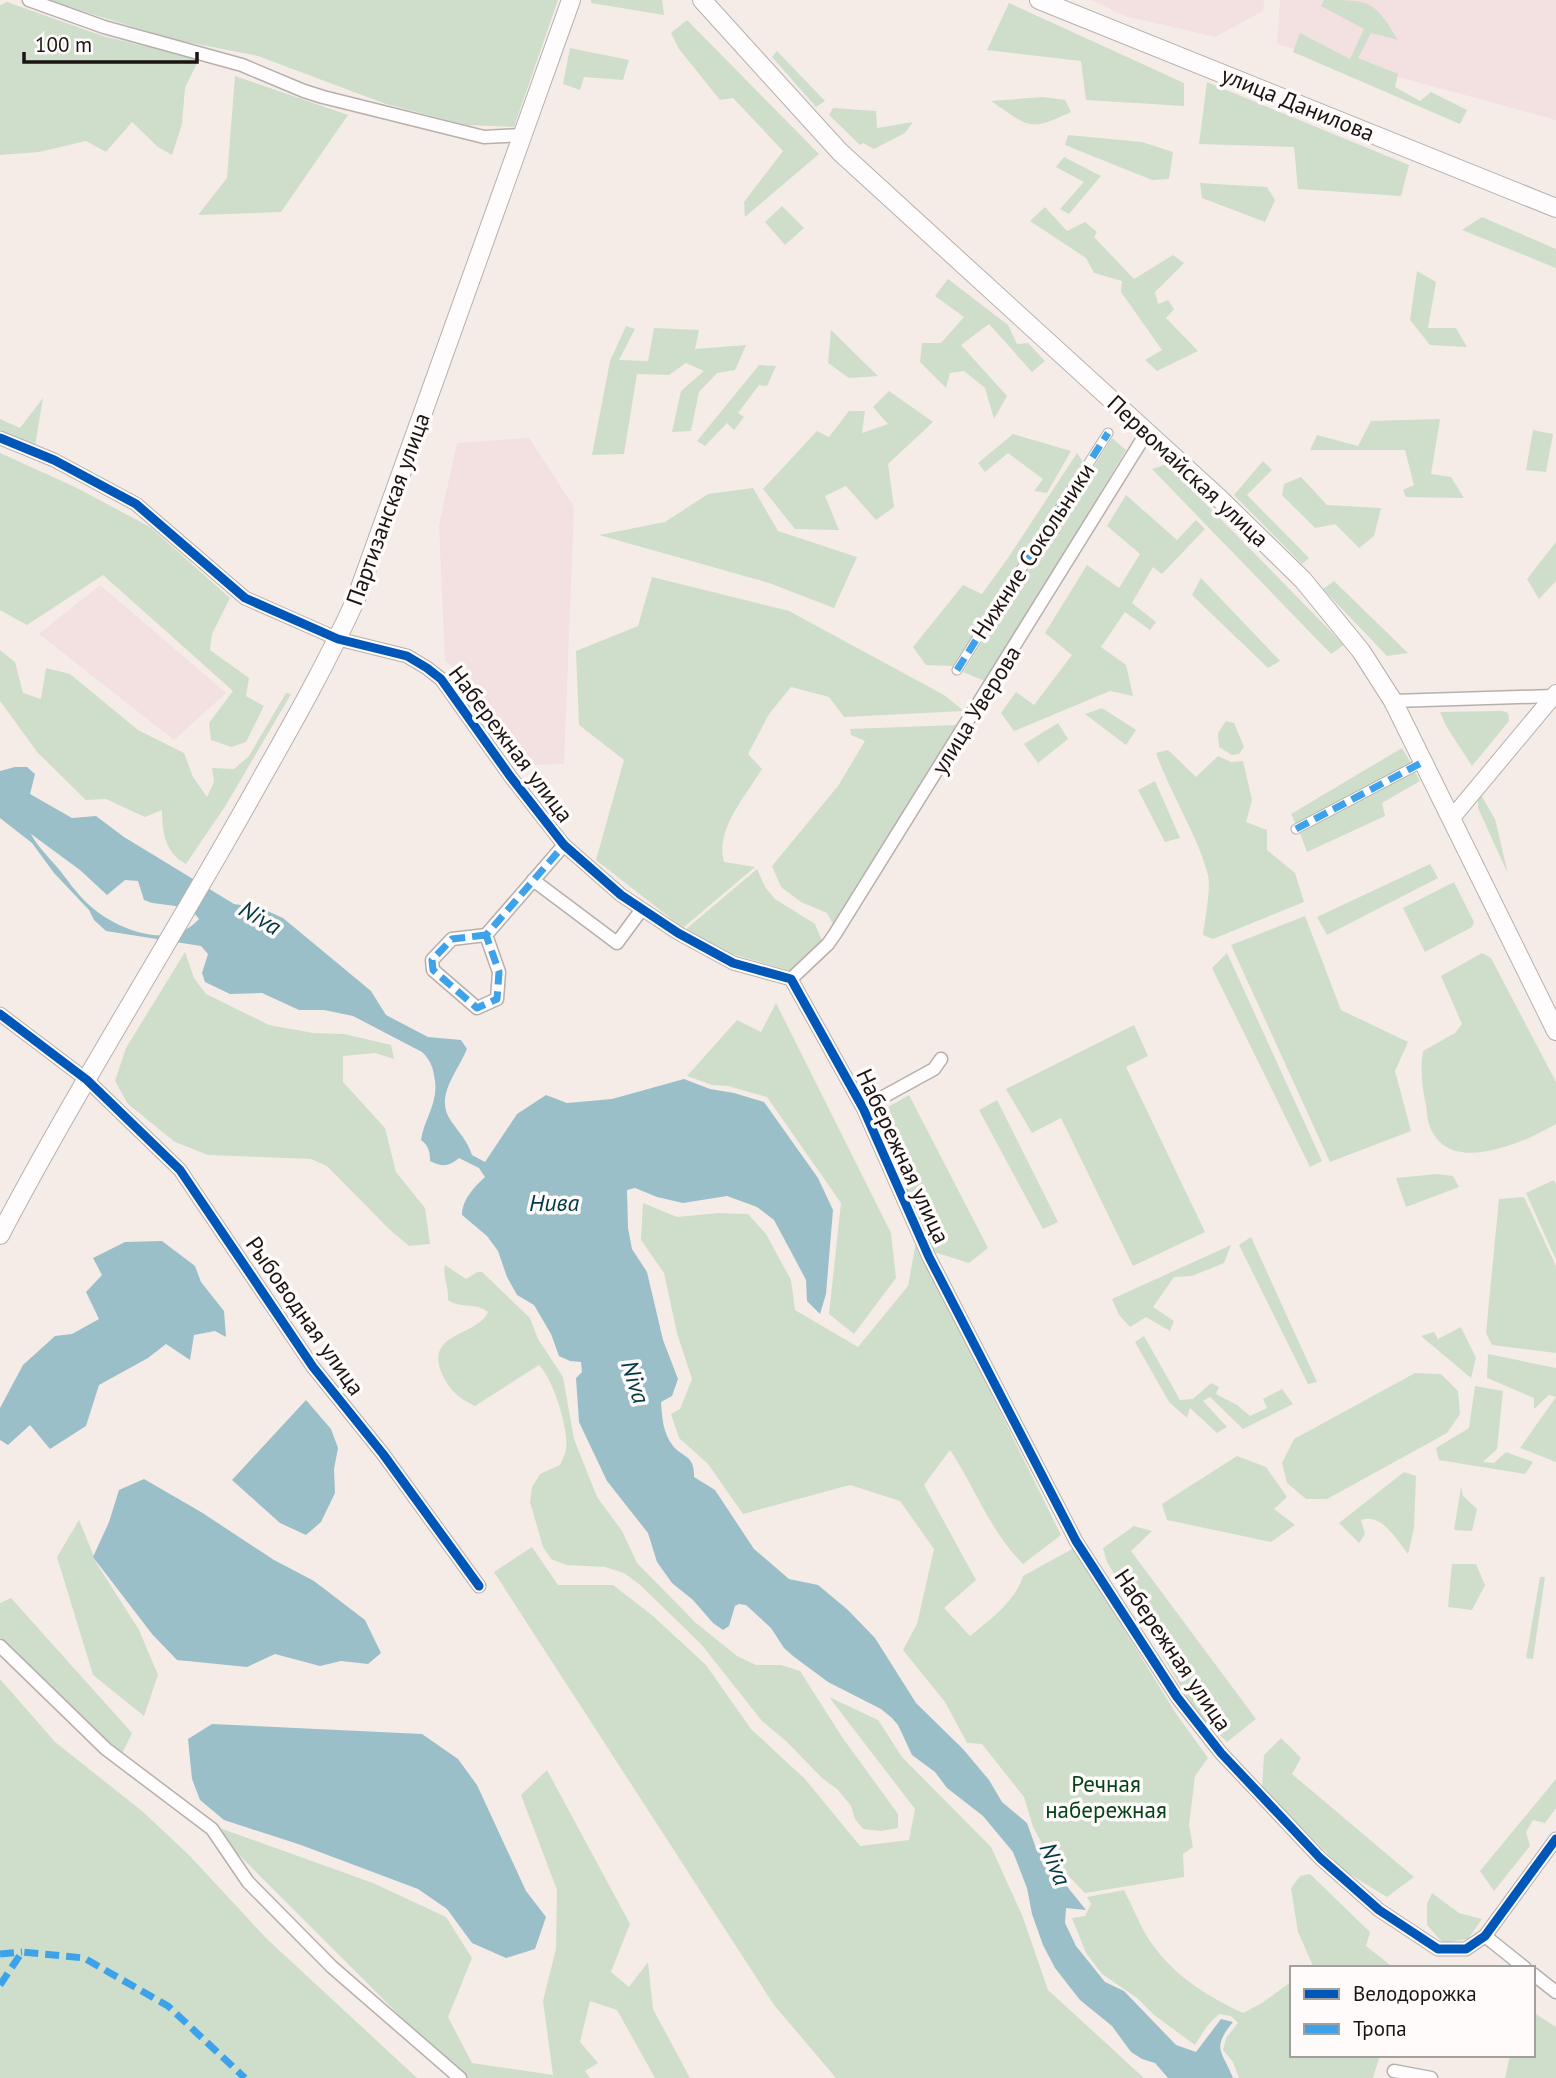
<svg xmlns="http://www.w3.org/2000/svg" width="1556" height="2078" font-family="'PT Sans',sans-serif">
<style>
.industrial{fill:#f3e0e1}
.green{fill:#cedecb}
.water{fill:#9bbfc8;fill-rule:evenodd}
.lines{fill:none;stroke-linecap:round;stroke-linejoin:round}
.pedestrian-casing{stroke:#b6b0ad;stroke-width:11}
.minor-casing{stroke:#b6b0ad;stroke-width:15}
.tertiary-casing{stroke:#b6b0ad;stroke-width:18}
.secondary-casing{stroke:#b6b0ad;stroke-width:20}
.pedestrian{stroke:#fefcfc;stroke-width:9}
.minor{stroke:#fefcfc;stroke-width:12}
.tertiary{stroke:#fefcfc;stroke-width:16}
.secondary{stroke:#fefcfc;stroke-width:18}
.quiet{stroke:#3da2ea;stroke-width:7;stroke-dasharray:14 7;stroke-linecap:butt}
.cycleway-casing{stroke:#fefbfa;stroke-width:13}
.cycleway{stroke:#0057b8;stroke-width:9}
.labels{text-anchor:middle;stroke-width:7;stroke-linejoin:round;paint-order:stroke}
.street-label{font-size:23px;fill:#1a1512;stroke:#fefbfa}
.park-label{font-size:23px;fill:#06431a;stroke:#fefbfa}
.water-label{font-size:24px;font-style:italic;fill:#033944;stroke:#fefbfa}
</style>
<rect width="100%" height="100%" fill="#f5ece8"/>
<path class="industrial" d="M1091 0H1264L1263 11 1215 37 1125 16Z
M1280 0H1556V120L1277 44Z
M529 438 574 507 564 764 535 765 445 660 439 525 457 443Z
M100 585 226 693 174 740 39 634Z"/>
<path class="green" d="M46 0H558L514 127 467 125 386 104 258 56 176 40Z
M591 0H662L664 15 591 3Z
M1324 0C1370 0 1374 0 1398 40L1371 33 1358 58 1398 74 1395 87 1420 101 1431 92 1467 110 1460 124 1293 52 1300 33 1350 59 1364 29 1321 6Z
M7 2 103 36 199 59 185 88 182 124 172 155 158 147 132 122 106 152 86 141 39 152 0 155V5Z
M1009 3 1184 83V106L1086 100 1081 61 987 50Z
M687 20 819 154 745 217 744 202 783 151 733 98 720 100 679 49 671 33Z
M570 48 629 60 623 80 584 77 580 90 563 84Z
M777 51 825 101 816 107 772 57Z
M235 76 348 115 281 212 198 215 227 178Z
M1207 82 1409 165 1401 196 1298 189 1294 147 1199 144Z
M1043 97 1065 100 1071 112C1027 133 1029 126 991 101Z
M833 108 876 111 877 128 913 122 905 133 874 149 863 143 860 145 829 115Z
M1068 135 1142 142 1173 152 1169 179 1152 180 1065 145Z
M1064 157 1101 176 1069 214 1060 209 1084 182 1056 167Z
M1200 183 1267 187 1275 200 1265 222 1202 198Z
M782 206 804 228 785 245 765 222Z
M1045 207 1067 231 1085 222 1097 232 1094 237 1134 279 1173 255 1184 263 1155 292 1158 304 1168 300 1174 309 1166 318 1198 351 1157 371 1145 360 1162 350 1121 292 1122 281 1094 273 1086 258 1030 221Z
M1482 217 1556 249V268L1462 230Z
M1417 271 1436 282 1428 328H1456L1467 347 1430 345 1410 320Z
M948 279 1008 325 1017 344 1028 343 1045 361 1032 372 989 324 961 345 1007 396 994 419 985 388 964 371 950 373 946 388 920 362 922 343H941L964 317 935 296Z
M626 326 635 329 619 360 648 361 654 328 699 330 695 349 746 345 735 370 717 373 699 392 691 431 672 432 681 391 704 371 686 363 669 375 637 374 624 454 592 455 610 361Z
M831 330 878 376 849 378 828 363Z
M759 365 776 366 767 386 759 385 738 413 744 417 734 430 727 423 705 446 697 441Z
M889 391 933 422 888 464 894 507 876 520 846 486 825 496 839 530 795 529 763 489 817 431 829 437 849 411H865L862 433 888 424 873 407Z
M43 398 35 446 0 430V419L20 428Z
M1440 419 1431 474 1451 477 1464 498 1406 497 1403 490 1414 485 1405 450H1310L1317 435 1358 446 1371 421Z
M1533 430 1553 434 1546 472 1526 470Z
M1013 434 1071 451 1047 493 1034 491 1043 479 1008 453 985 472 978 463Z
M1112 438 1126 450 987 682 963 672Z
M0 453 75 487 150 527 230 598 212 634 210 650 249 678 246 696 264 706 246 742 231 747 211 740 209 723 233 691 103 575 27 625 0 610Z
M1077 453 1083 462 953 666 926 665 913 647 963 585 982 594 1008 558Z
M1263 461 1272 470 1247 495 1309 558 1302 564 1234 495Z
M1167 464 1344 645 1331 654 1152 469Z
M1301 477 1327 505 1381 508 1374 536 1359 548 1335 524 1315 528 1282 495 1284 484Z
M753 488 778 531 857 557 834 608 769 583 599 535 665 522 708 494Z
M1126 495 1177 540 1196 520 1205 529 1162 574 1153 567 1132 603 1156 622 1150 630 1125 612 1101 647 1126 665 1133 696 1110 691 1014 731 1001 713 1016 692 1034 705 1072 655 1045 633 1087 565 1119 588 1140 554 1107 526Z
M1556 542V581L1539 599 1527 579Z
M652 577 789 611 944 695 964 711 844 717 829 697 791 687 769 714 748 754 762 769C746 796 715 829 724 862L755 867 683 928 596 860 624 760 579 725 576 651 638 626Z
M1201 578 1280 661 1268 668 1192 595Z
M1334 581 1408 653 1387 656 1323 589Z
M0 650 15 662 23 693 41 699 46 668 70 674 138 730 184 753 193 777 207 797 214 782 212 768 234 769 249 756 286 693 291 694 226 805 186 864C165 853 162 832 162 810L145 817 106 799 86 800 38 753 0 701Z
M1102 708 1136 730 1126 745 1085 714Z
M1502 711 1508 713 1509 721 1472 766 1446 726 1440 712Z
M1226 721 1234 723 1244 747 1239 754 1232 755 1219 747 1218 733Z
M1058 723 1068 739 1038 763 1024 744Z
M956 725 834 926 827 913 801 902 781 887 772 866 838 786 865 741 851 735 850 729Z
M1402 748 1411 763 1296 825 1291 814Z
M1168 750 1196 777 1218 756 1231 762 1243 761 1252 800 1246 822 1267 830V850L1295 873 1304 902 1213 939 1203 935C1205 919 1211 890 1208 875 1198 836 1170 793 1156 753Z
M1414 770 1420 781 1382 803 1385 816 1307 852 1300 833Z
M1155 781 1180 838 1165 842 1138 790Z
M1481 795 1495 819 1508 874 1478 808V800Z
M1430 864 1438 878 1327 935 1317 917Z
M757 869 765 887 775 899 815 924 822 941 819 948 791 971 714 949 685 930Z
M1454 882 1474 922 1472 927 1425 952 1403 908Z
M1305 916 1341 1010 1408 1042 1395 1071 1411 1131 1330 1162 1231 945Z
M185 952 194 978 206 994 269 1025 313 1033 344 1034 391 1045 394 1059 375 1053 343 1056V1082L385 1128 396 1172 425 1208 430 1244 409 1246 389 1229 327 1166 311 1159 208 1155 175 1142 128 1104 115 1081 126 1048Z
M1227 953 1322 1161 1310 1167 1212 968Z
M1482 953 1491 958 1556 1082V1124C1525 1142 1450 1177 1430 1127 1427 1120 1427 1112 1426 1105 1422 1087 1420 1069 1423 1051L1455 1033 1462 1024 1441 976Z
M776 1003 891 1233 896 1278 854 1334 829 1314 841 1203 767 1097 728 1086 712 1085 687 1076 737 1020 761 1032Z
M1134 1025 1148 1056 1126 1067 1205 1232 1133 1266 1061 1118 1032 1133 1006 1089Z
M909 1095 988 1248 969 1263 934 1252 873 1116Z
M997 1100 1058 1222 1043 1229 979 1110Z
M1437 1174 1453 1176 1459 1187 1406 1207 1396 1178Z
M1554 1180 1556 1184V1260L1526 1193Z
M1524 1197 1556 1266V1353L1492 1345 1486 1333 1499 1199Z
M643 1203 677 1217 718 1213 748 1214 766 1234 791 1280 795 1310 858 1347 908 1286 916 1242 1061 1535 1023 1564C989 1530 976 1489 950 1450L924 1485 976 1580 944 1608 970 1636C990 1619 1015 1602 1023 1576L1074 1548 1175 1712 1208 1758 1195 1776 1189 1825 1193 1847 1183 1854 1184 1877 1085 1893 1048 1855 1033 1827 1024 1797 982 1744 967 1743 945 1702 903 1650 917 1624 934 1549 900 1501 850 1485 743 1514 708 1464 679 1438 671 1414 680 1409 692 1379 677 1333 664 1273 641 1240Z
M1251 1237 1317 1382 1308 1384 1239 1245Z
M1231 1245 1224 1263 1192 1276 1174 1277 1153 1307 1174 1321 1170 1331 1146 1317 1130 1327 1119 1315 1112 1299Z
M445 1265 466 1279 477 1272H482L530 1318 538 1339 563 1377 574 1439 597 1497 622 1531 637 1563 696 1623 737 1656 756 1665H781L800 1671 842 1737 898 1814V1828L881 1831 863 1829 855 1819 851 1806 838 1790 822 1778 786 1741 762 1721 701 1644 639 1584 624 1573 605 1567 567 1565 551 1559 543 1547 530 1502 532 1487 540 1474 560 1465C562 1460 565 1455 566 1449 569 1429 553 1379 539 1365L475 1406C460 1399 450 1391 443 1376 422 1332 477 1337 488 1312 476 1302 460 1309 448 1300 449 1288 442 1273 445 1265Z
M1461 1327 1476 1358 1471 1378 1421 1336 1434 1332 1438 1339Z
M1144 1336 1180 1400 1193 1399 1211 1383 1219 1387 1216 1394 1237 1405 1250 1416 1267 1408 1263 1399 1282 1389 1293 1404 1243 1429 1210 1397 1203 1401 1227 1427 1217 1433 1190 1408 1187 1418 1169 1402 1135 1342Z
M1488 1354 1556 1368V1397L1549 1395 1534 1409V1398L1487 1378Z
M1415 1373 1441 1374 1458 1391 1460 1414 1447 1433 1327 1499H1306L1287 1483 1282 1463 1294 1439Z
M1475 1386 1503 1391 1497 1449 1483 1462 1494 1463 1506 1452 1533 1462 1525 1474 1439 1460 1436 1448 1469 1428Z
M1556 1397V1462L1520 1448Z
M1237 1456 1266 1467 1287 1497 1274 1509 1295 1525 1271 1542 1167 1520 1162 1504Z
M1404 1472 1416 1476 1414 1528 1408 1554C1396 1539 1382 1513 1361 1520L1365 1534 1359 1543 1339 1523Z
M1461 1487 1463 1496 1477 1509 1472 1531 1454 1530Z
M79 1520 97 1564 139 1630 158 1675 144 1716 93 1675 57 1557Z
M1134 1526 1152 1531 1131 1551 1256 1719 1227 1742 1194 1709 1107 1562 1103 1548Z
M532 1547 558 1585H613L653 1616 706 1665 751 1729 805 1779 860 1846 909 1840 915 1809 829 1697 878 1720 902 1757 991 1847 1022 1915 1048 1990 1144 2078H836L774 2005 494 1572Z
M1452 1564H1476L1485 1585 1472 1610 1448 1607Z
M1540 1577H1545L1533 1659 1526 1658Z
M11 1598 132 1733 122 1754 0 1637V1603Z
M0 1679 55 1742 142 1811 189 1855 267 1939 417 2078H0Z
M1281 1738 1301 1758 1292 1774 1414 1877 1387 1897 1346 1872 1262 1788 1264 1755Z
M547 1770 630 1924 611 1972 629 1987 648 1962 653 2009 690 2078H655L617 2010 590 2001 580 2042 598 2063 585 2071 590 2078H466L411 2027 227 1843 214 1826 373 1883 446 1917 472 1958 448 2017 472 2063 553 2075 543 2001 556 1949 557 1890 521 1795Z
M1556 1779V1808L1545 1823 1533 1820 1526 1832 1530 1846 1494 1891 1480 1871Z
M1310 1874 1370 1932 1366 1946 1394 1968 1313 1966 1298 1932 1291 1888 1300 1876Z
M1124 1890C1132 1905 1138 1921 1146 1935 1170 1973 1204 1995 1243 2013L1262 2003 1292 1981V2055H1380L1373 2078H1239L1233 2062 1223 2050 1226 2038 1238 2023 1231 2016 1219 2014 1207 2026 1195 2045 1154 2015 1137 1998 1102 1974 1086 1953 1072 1918 1085 1916 1091 1904 1087 1897Z
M1432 1893 1459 1913 1482 1919 1468 1939 1443 1943 1427 1925V1904Z
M1533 2012 1556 2027V2078H1505L1510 2055H1533Z"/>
<path class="water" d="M15 767H27L35 774 30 794 72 818 96 816 124 837 234 904 263 909 283 918 371 991 386 1015 428 1037 461 1040 467 1049C457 1073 434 1097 451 1121 459 1132 468 1142 472 1155L485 1162 517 1114 546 1095 567 1103 612 1099 684 1079 710 1089 734 1093 764 1102 818 1178 833 1210 826 1294 820 1314 807 1301 806 1280 796 1261 774 1220 757 1207 727 1196 683 1203 657 1197 635 1188 627 1190 628 1228 632 1249 647 1272 663 1340 678 1379 672 1396 661 1402C662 1418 663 1433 673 1446 683 1458 695 1455 694 1477L715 1490 754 1549 789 1579 818 1585 848 1610 875 1638 916 1703 963 1749 989 1780 1002 1802 1027 1823 1036 1848 1086 1910 1066 1908 1065 1923 1076 1946 1105 1982 1124 1991 1176 2045 1196 2052 1221 2019 1233 2022C1211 2049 1222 2051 1233 2078H1168L1155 2063 1142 2059 1131 2052 1112 2026 1080 2000 1055 1968 1043 1945 1032 1914 1027 1888 1013 1852 983 1816 947 1788 935 1772 912 1755 898 1725 892 1718 881 1709 828 1682 793 1656 784 1648 771 1628 746 1605 739 1604 735 1606 729 1626 723 1630 713 1623 693 1600 672 1583 657 1562 648 1533 607 1481 579 1422 576 1378 582 1372 581 1362 570 1361 559 1356 551 1334 534 1305 517 1295 507 1277 498 1251 487 1236 462 1215C462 1200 474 1187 485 1177L479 1168 459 1158C448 1167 442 1167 430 1161 430 1152 429 1146 421 1140 424 1119 438 1104 435 1081 433 1068 432 1062 422 1052L353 1016 324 1010H299L262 993 230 994 205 982 202 973 208 954 201 946 106 931 94 920 89 910 54 873 32 843 0 818V771ZM31 834 80 870 107 895 125 880 138 881 144 900C161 908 188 901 199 919 170 952 115 929 88 904 76 893 67 879 57 867 48 857 36 844 31 834Z
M162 1241 195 1266 201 1282 224 1311 226 1337 215 1331 194 1335 190 1360 166 1344 148 1358 99 1385 86 1426 50 1449 30 1425 8 1445 0 1440V1408L23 1365 55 1336 72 1334 99 1319 86 1292 102 1275 93 1258 125 1242Z
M306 1400 331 1429 338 1448 334 1469 335 1493 321 1522 306 1535 280 1523 232 1480Z
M144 1479 201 1512 274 1560 314 1581 365 1620 381 1653 368 1664 341 1661 320 1666 275 1654 247 1667 177 1660 152 1634 93 1557 109 1522 119 1490Z
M212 1724 422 1734 458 1759 477 1785 526 1891 546 1917 535 1949 506 1958 472 1943 447 1909 418 1889 301 1845 224 1820 200 1800 192 1779 188 1739Z"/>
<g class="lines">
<g class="pedestrian-casing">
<path id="pedestrian" d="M957 670 1108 433
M1296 829 1423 762"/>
</g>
<g class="minor-casing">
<path id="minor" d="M29 0 104 27 242 65 304 91 323 97 484 137 522 135
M0 438 54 460 136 504 245 598 338 639 407 656 427 668 441 679 510 776 564 845 621 895 678 933 733 963 791 979 863 1108 929 1257 1076 1541 1177 1697 1221 1753 1320 1858 1379 1910 1438 1949H1466L1485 1936 1556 1839
M1393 701 1554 696
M533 880 617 943 642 909
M486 935 452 939 432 960 433 970 477 1008 497 999 499 972 486 935 564 845
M791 979 828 944 835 934 1147 432
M0 1014 87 1080 180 1170 313 1367 383 1454 479 1586
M863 1108 934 1069 941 1059
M0 1646 106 1749 212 1829 248 1882 332 1967 460 2078
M1485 1936 1525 1968
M1533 1974 1556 1992
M1394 2071 1431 2078"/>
</g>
<g class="tertiary-casing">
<path id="tertiary" d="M1451 819 1556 693"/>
</g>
<g class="secondary-casing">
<path id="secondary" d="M702 0 840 152 1220 499 1303 580 1361 651 1393 701 1556 1031
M1039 0 1556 208
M0 1235C81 1081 175 934 260 781 294 721 328 661 356 599L571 0"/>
</g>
<use href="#pedestrian" class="pedestrian"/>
<use href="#minor" class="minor"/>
<use href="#tertiary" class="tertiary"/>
<use href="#secondary" class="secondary"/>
<path class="quiet" d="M957 670 1108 433
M1296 829 1423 762
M486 935 452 939 432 960 433 970 477 1008 497 999 499 972 486 935 564 845
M0 1954 22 1952
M0 1985 22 1952 84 1958 168 2006 245 2078"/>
<g class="cycleway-casing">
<path id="cycleway" d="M0 438 54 460 136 504 245 598 338 639 407 656 427 668 441 679 510 776 564 845 621 895 678 933 733 963 791 979 863 1108 929 1257 1076 1541 1177 1697 1221 1753 1320 1858 1379 1910 1438 1949H1466L1485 1936 1556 1839
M0 1014 87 1080 180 1170 313 1367 383 1454 479 1586"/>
</g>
<use href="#cycleway" class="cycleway"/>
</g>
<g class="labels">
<g class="street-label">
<text transform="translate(1298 104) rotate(22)" y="8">улица Данилова</text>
<text transform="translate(1188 471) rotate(43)" y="8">Первомайская улица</text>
<text transform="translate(388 509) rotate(-70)" y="8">Партизанская улица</text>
<text transform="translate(1033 551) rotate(-57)" y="8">Нижние Сокольники</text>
<text transform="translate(976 710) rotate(-58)" y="8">улица Уверова</text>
<text transform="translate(511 744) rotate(53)" y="8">Набережная улица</text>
<text transform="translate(903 1156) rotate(65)" y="8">Набережная улица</text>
<text transform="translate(305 1316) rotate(55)" y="8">Рыбоводная улица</text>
<text transform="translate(1173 1650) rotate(56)" y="8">Набережная улица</text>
</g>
<g class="park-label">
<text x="1106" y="1792">Речная<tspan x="1106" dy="26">набережная</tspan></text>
</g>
<g class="water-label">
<text transform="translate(260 918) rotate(31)" y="8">Niva</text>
<text x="554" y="1211">Нива</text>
<text transform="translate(635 1382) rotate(72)" y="8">Niva</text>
<text transform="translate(1055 1864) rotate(67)" y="8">Niva</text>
</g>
</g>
<rect x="1290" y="1966" width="245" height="91" fill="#fefbfa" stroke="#a39f9d" stroke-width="2"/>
<rect x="1304" y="1989" width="35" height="10" fill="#0057b8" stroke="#a39f9d" stroke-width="2"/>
<text x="1353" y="2001" font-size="21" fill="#1a1512">Велодорожка</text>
<rect x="1304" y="2024" width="35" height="10" fill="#3da2ea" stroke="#a39f9d" stroke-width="2"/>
<text x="1353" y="2036" font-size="21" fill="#1a1512">Тропа</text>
<path d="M24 52v10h173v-10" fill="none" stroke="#1a1512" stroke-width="3.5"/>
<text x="35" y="52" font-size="21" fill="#1a1512" stroke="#fefbfa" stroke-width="5" paint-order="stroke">100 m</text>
</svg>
